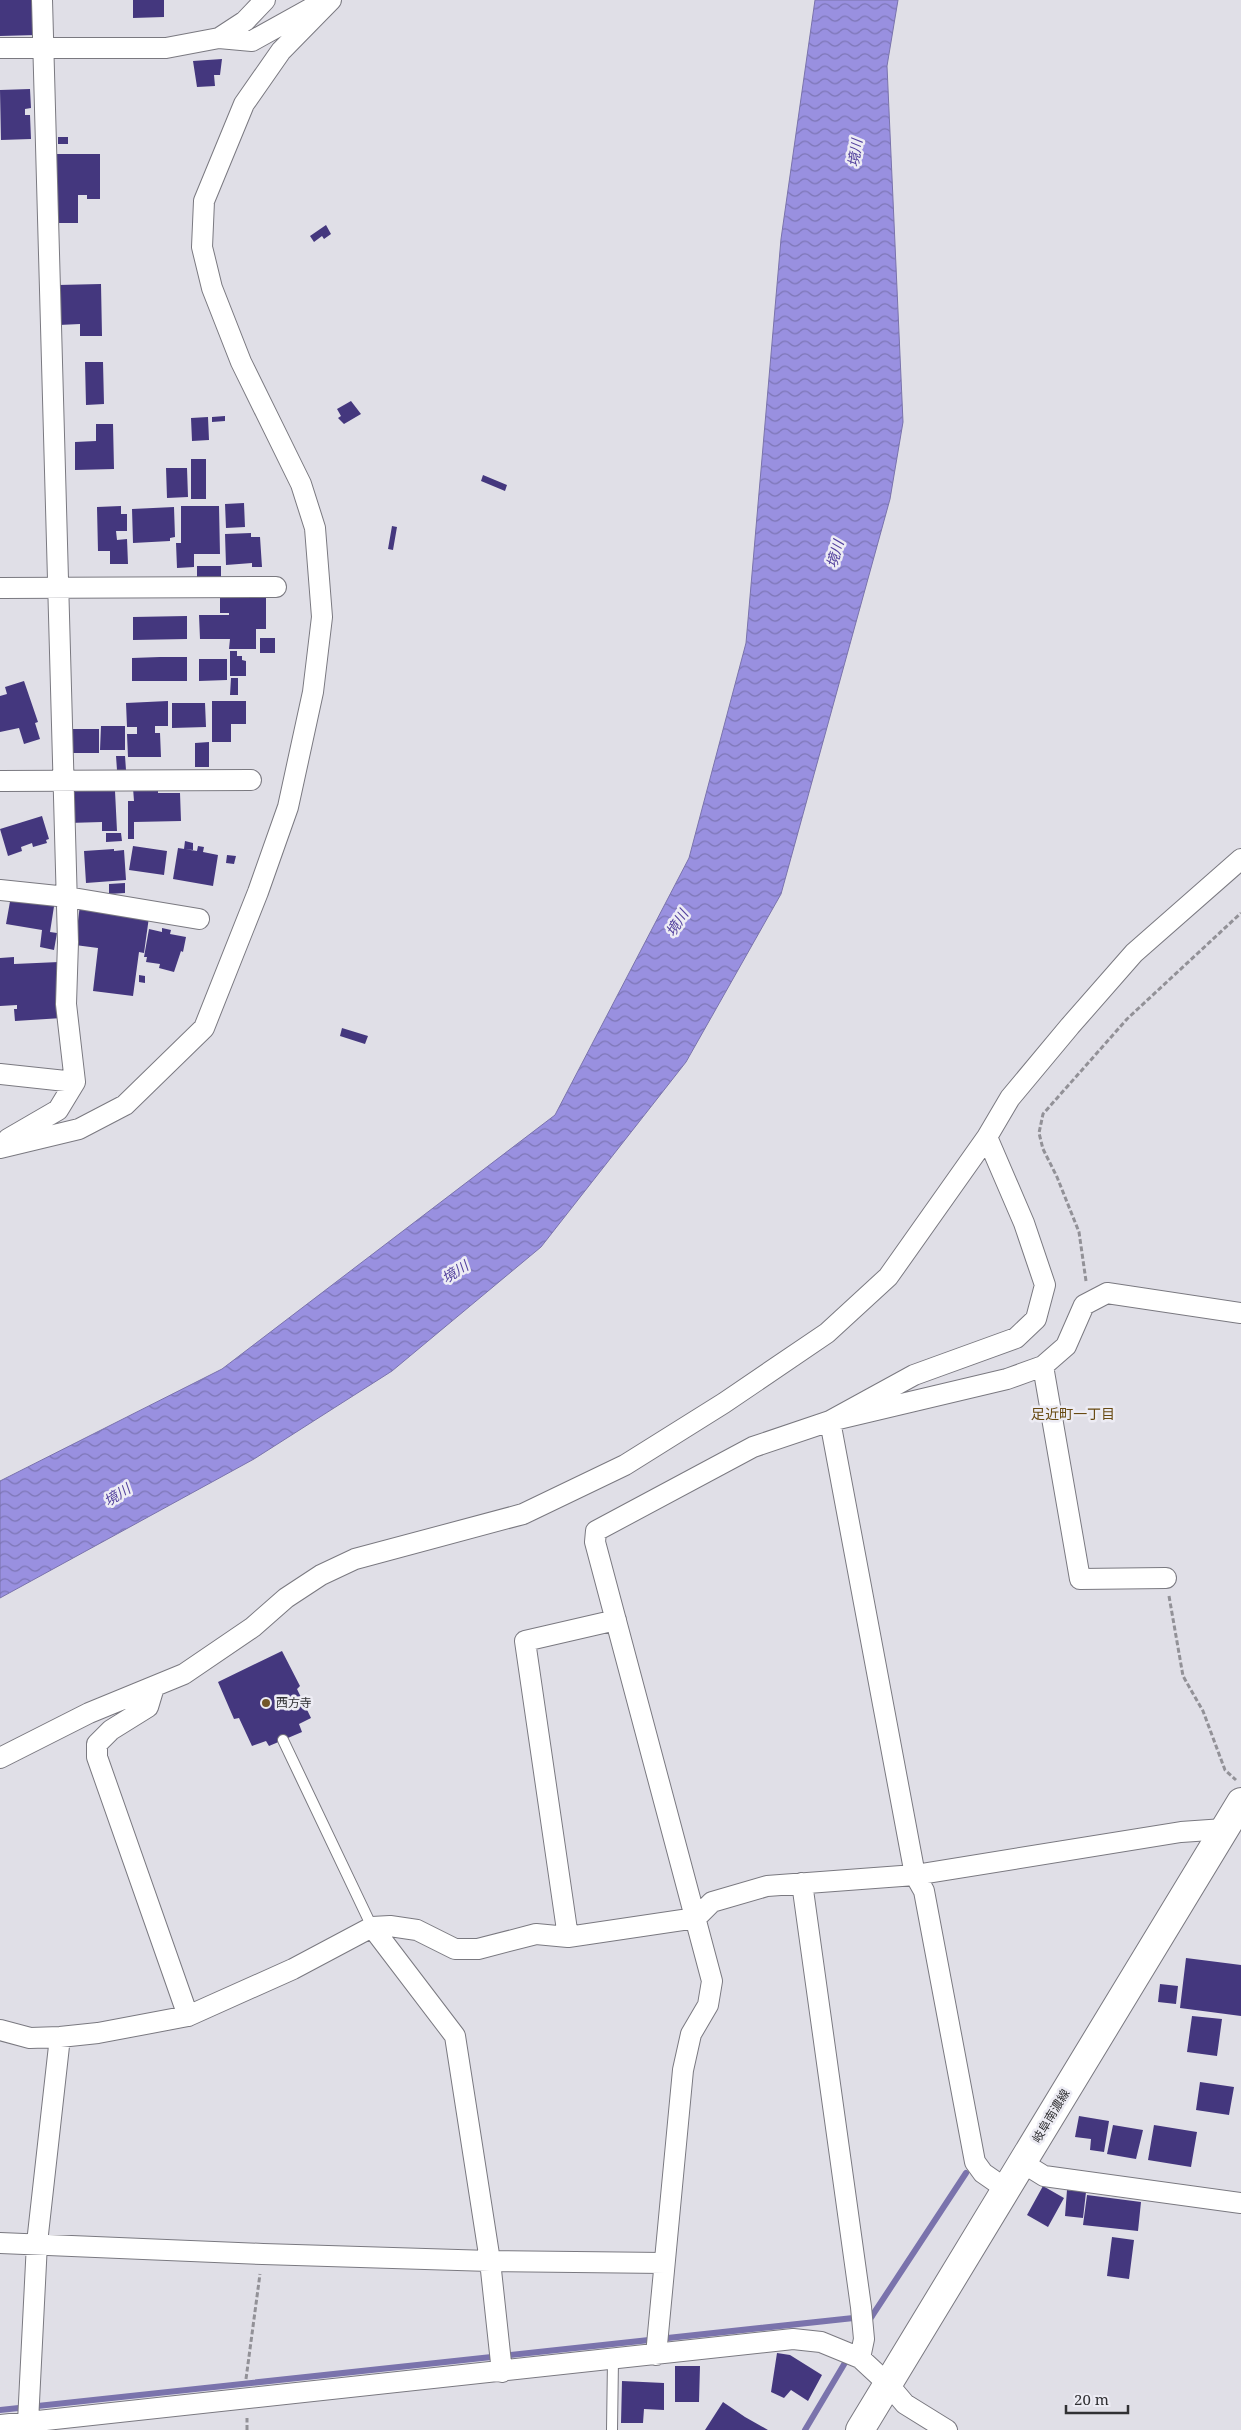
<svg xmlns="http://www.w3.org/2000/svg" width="1241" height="2430" font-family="'Noto Serif','Noto Sans JP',serif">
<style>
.water{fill:url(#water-waves);stroke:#7a73ac}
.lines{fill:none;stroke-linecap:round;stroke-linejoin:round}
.stream{stroke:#7a73ac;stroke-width:6}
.building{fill:#44377e}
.service-casing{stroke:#7a7980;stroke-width:12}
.minor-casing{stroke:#7a7980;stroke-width:22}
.primary-casing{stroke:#7a7980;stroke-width:30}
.path{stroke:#929197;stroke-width:3;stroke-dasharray:5 2.5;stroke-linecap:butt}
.service{stroke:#fff;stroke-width:10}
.minor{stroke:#fff;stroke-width:20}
.primary{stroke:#fff;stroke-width:28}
.poi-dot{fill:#725729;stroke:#edecf4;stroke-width:2}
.labels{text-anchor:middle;stroke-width:5;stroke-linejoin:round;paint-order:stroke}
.poi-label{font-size:12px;fill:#303033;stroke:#edecf4;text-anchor:start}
.street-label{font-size:12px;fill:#303033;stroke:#edecf4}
.water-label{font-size:14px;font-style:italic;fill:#52409d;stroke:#edecf4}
.neighbourhood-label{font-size:14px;fill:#684a12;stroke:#edecf4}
</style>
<defs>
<pattern id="water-waves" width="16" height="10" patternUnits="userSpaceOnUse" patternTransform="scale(1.25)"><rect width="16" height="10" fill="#9990e0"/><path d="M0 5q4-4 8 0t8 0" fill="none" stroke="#7d76b6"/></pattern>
</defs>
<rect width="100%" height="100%" fill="#e0dfe7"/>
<path class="water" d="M815 0H898L887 66 903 422 890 499 781 894 686 1062 541 1247 392 1371 254 1459 0 1598V1481L222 1369 555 1115 689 858 746 643 781 239Z"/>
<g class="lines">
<path class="stream" d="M870 2319 966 2173
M0 2410 872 2316
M805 2430 849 2356"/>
</g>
<path class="building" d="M0 0H32V11H37V35L0 36Z
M133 0H164V17L133 18Z
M222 59 220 75H214L215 86 197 87 193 61Z
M30 89 31 108 25 109V115H30L31 139 1 140 0 90Z
M58 137H68V144H58Z
M55 154H100V199H87V195H78V223H56Z
M326 225 331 234 324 239 322 236 314 242 310 236Z
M101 284 102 336H80V324L59 325 58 285Z
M85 362H103L104 404 86 405Z
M351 401 361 414 344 424 338 418 341 416 337 409Z
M225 416V421L212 422V417Z
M208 417 209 440 192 441 191 418Z
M96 424H113L114 469 75 470V442L96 441Z
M191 459H206V499H191Z
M166 468H187L188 497 167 498Z
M483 475 507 485 505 491 481 481Z
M244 503 245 527 226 528 225 504Z
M121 506V514H127V531H116L117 540 127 539 128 564H110V551H98L97 507Z
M181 506H219L220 554H194V567L177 568 176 543H181Z
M174 507 175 537 170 538V541L133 543 132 509Z
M392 526 397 527 393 550 388 549Z
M251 533V537H260L262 567H252V563L226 565 225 534Z
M197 566H221V577L197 578Z
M220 594 266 596V629H256V649H229L230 639H200L199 615H229V613H220Z
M187 616V639L133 640V617Z
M260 638H275V653H260Z
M230 651H237V656H242V660L246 661V676H230Z
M160 657H187V681H132V658Z
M199 659H227V680L199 681Z
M231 678H238V695H230Z
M24 681 38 722 35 723 40 739 24 744 19 728 0 732V696L7 694 5 687Z
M168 701V726H155V733H160L161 757H128L127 734H137V727H127L126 703Z
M212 701H246V724H231V742H212Z
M172 703H205L206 727 172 728Z
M101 726H125V750H100Z
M65 729H99V753H65Z
M209 742V767H195V743Z
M116 756H125L126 770H117Z
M76 785 106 789V791H115L117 831H102V822L68 823 67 791H76Z
M133 788H158V793H180L181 821 134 822V839H128V801H134Z
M42 816 49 839 46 840 47 843 33 847 32 843 21 847 22 851 8 856 0 829Z
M106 833H121L122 841 106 842Z
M185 841 193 843V850L184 849Z
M133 846 167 851 164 875 129 870Z
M198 846 204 847 203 852 218 855 213 886 173 879 178 848 197 851Z
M114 849V851L124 850 126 880 86 883 84 851Z
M227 855 236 856 234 864 226 863Z
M125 883V893L109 894V884Z
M11 896 55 900 50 932 57 933 54 950 40 947 42 930 6 924Z
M80 905 149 917 144 953 139 952 133 996 93 991 98 948 75 945Z
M162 928 171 930 170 934 186 937 183 952 181 951 174 972 159 968 160 964 146 962 147 957H144L149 929 162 932Z
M14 957V964L59 962 62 1018 15 1021 14 1009H17V1005L0 1006V958Z
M139 975 145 976V983L139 982Z
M342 1028 368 1036 365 1044 340 1036Z
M282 1651 300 1686 297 1689 311 1718 299 1724 302 1732 269 1746 266 1741 252 1746 239 1718 234 1719 218 1682Z
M1186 1958 1241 1965V2016L1180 2008Z
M1160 1984 1178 1986 1176 2004 1158 2002Z
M1192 2016 1222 2019 1217 2056 1187 2052Z
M1200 2082 1234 2087 1229 2115 1196 2110Z
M1079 2116 1109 2121 1104 2152 1090 2150 1091 2139 1075 2137Z
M1113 2125 1143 2130 1136 2159 1107 2154Z
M1154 2125 1197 2132 1191 2167 1148 2160Z
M1043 2186 1064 2198 1048 2227 1027 2215Z
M1067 2190 1086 2192 1083 2218 1065 2216Z
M1087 2195 1141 2202 1138 2231 1083 2225Z
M1112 2237 1134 2240 1129 2279 1107 2276Z
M777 2353 790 2355 822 2375 808 2401 791 2390 784 2398 771 2392Z
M675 2366H700L699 2402H675Z
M622 2381 664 2383V2410L644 2409 643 2423H621Z
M723 2402 745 2417 768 2430H705Z"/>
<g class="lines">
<g class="service-casing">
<path id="service" d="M283 1740 372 1927
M612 2430 613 2360"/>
</g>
<g class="minor-casing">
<path id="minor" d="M219 38 252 41 315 6
M0 48H166L219 38 245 21 265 0
M0 588 276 587
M0 781 251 780
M0 890 67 897 199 919
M0 1074 75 1082
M987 1137 1024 1223 1045 1285 1036 1319 1016 1338 914 1375 830 1421 915 1875 924 1891 975 2162 983 2173 1006 2189
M8 1139 58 1110 75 1082 66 1004 68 942 42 0
M0 1148 79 1129 125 1105 204 1028 258 892 288 807 313 692 322 617 315 528 301 484 241 362 212 288 202 247 204 201 244 104 281 51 331 0
M1043 1366 1080 1579 1166 1578
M154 1687 148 1707 111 1730 97 1744V1757L188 2016
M0 1758 89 1713 184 1674 253 1627 286 1598 321 1575 355 1559 523 1514 625 1465 724 1403 827 1333 888 1277 987 1137 1010 1098 1070 1026 1134 953 1241 859
M802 1883 861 2307 864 2339 860 2358
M372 1927 455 2036 490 2261 502 2372
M568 1937 525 1641 616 1620
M0 2030 30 2038 60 2037 98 2033 188 2016 293 1969 372 1927 390 1926 417 1930 455 1949H478L536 1934 568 1937 696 1918 712 1902 767 1886 915 1875 1181 1832 1224 1829
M1023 2163 1044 2176 1241 2203
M0 2243 263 2254 490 2261 664 2263
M656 2355 683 2070 691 2034 708 2005 712 1981 595 1542 596 1531 753 1447 830 1421 1007 1379 1043 1366 1066 1346 1084 1305 1107 1293 1241 1313
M28 2422 37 2243 60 2037
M0 2425 793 2339 821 2342 860 2358 888 2384 905 2404 947 2430"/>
</g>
<g class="primary-casing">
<path id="primary" d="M860 2430 1241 1802"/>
</g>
<path class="path" d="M1086 1281 1079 1232 1057 1177 1043 1149 1039 1133 1043 1114 1127 1019 1241 913
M1169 1596 1183 1676 1203 1711 1225 1770 1236 1780
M246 2379 260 2274
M247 2430V2418"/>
<use href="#service" class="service"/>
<use href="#minor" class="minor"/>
<use href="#primary" class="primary"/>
</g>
<circle class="poi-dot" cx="266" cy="1703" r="5"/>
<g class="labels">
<g class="poi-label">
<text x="276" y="1707">西方寺</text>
</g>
<g class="street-label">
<text transform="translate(1051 2116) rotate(-59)" y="4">岐阜南濃線</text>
</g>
<g class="water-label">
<text transform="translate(855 153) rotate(-82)" y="5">境川</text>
<text transform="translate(835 554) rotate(-74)" y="5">境川</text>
<text transform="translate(677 923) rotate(-58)" y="5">境川</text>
<text transform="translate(455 1272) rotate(-33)" y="5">境川</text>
<text transform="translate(117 1495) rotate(-33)" y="5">境川</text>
</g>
<g class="neighbourhood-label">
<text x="1073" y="1419">足近町一丁目</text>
</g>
</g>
<path d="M1066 2405v8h62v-8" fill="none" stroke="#303033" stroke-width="2.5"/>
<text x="1074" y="2405" font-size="15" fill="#303033" stroke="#edecf4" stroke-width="4" paint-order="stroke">20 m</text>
</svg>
